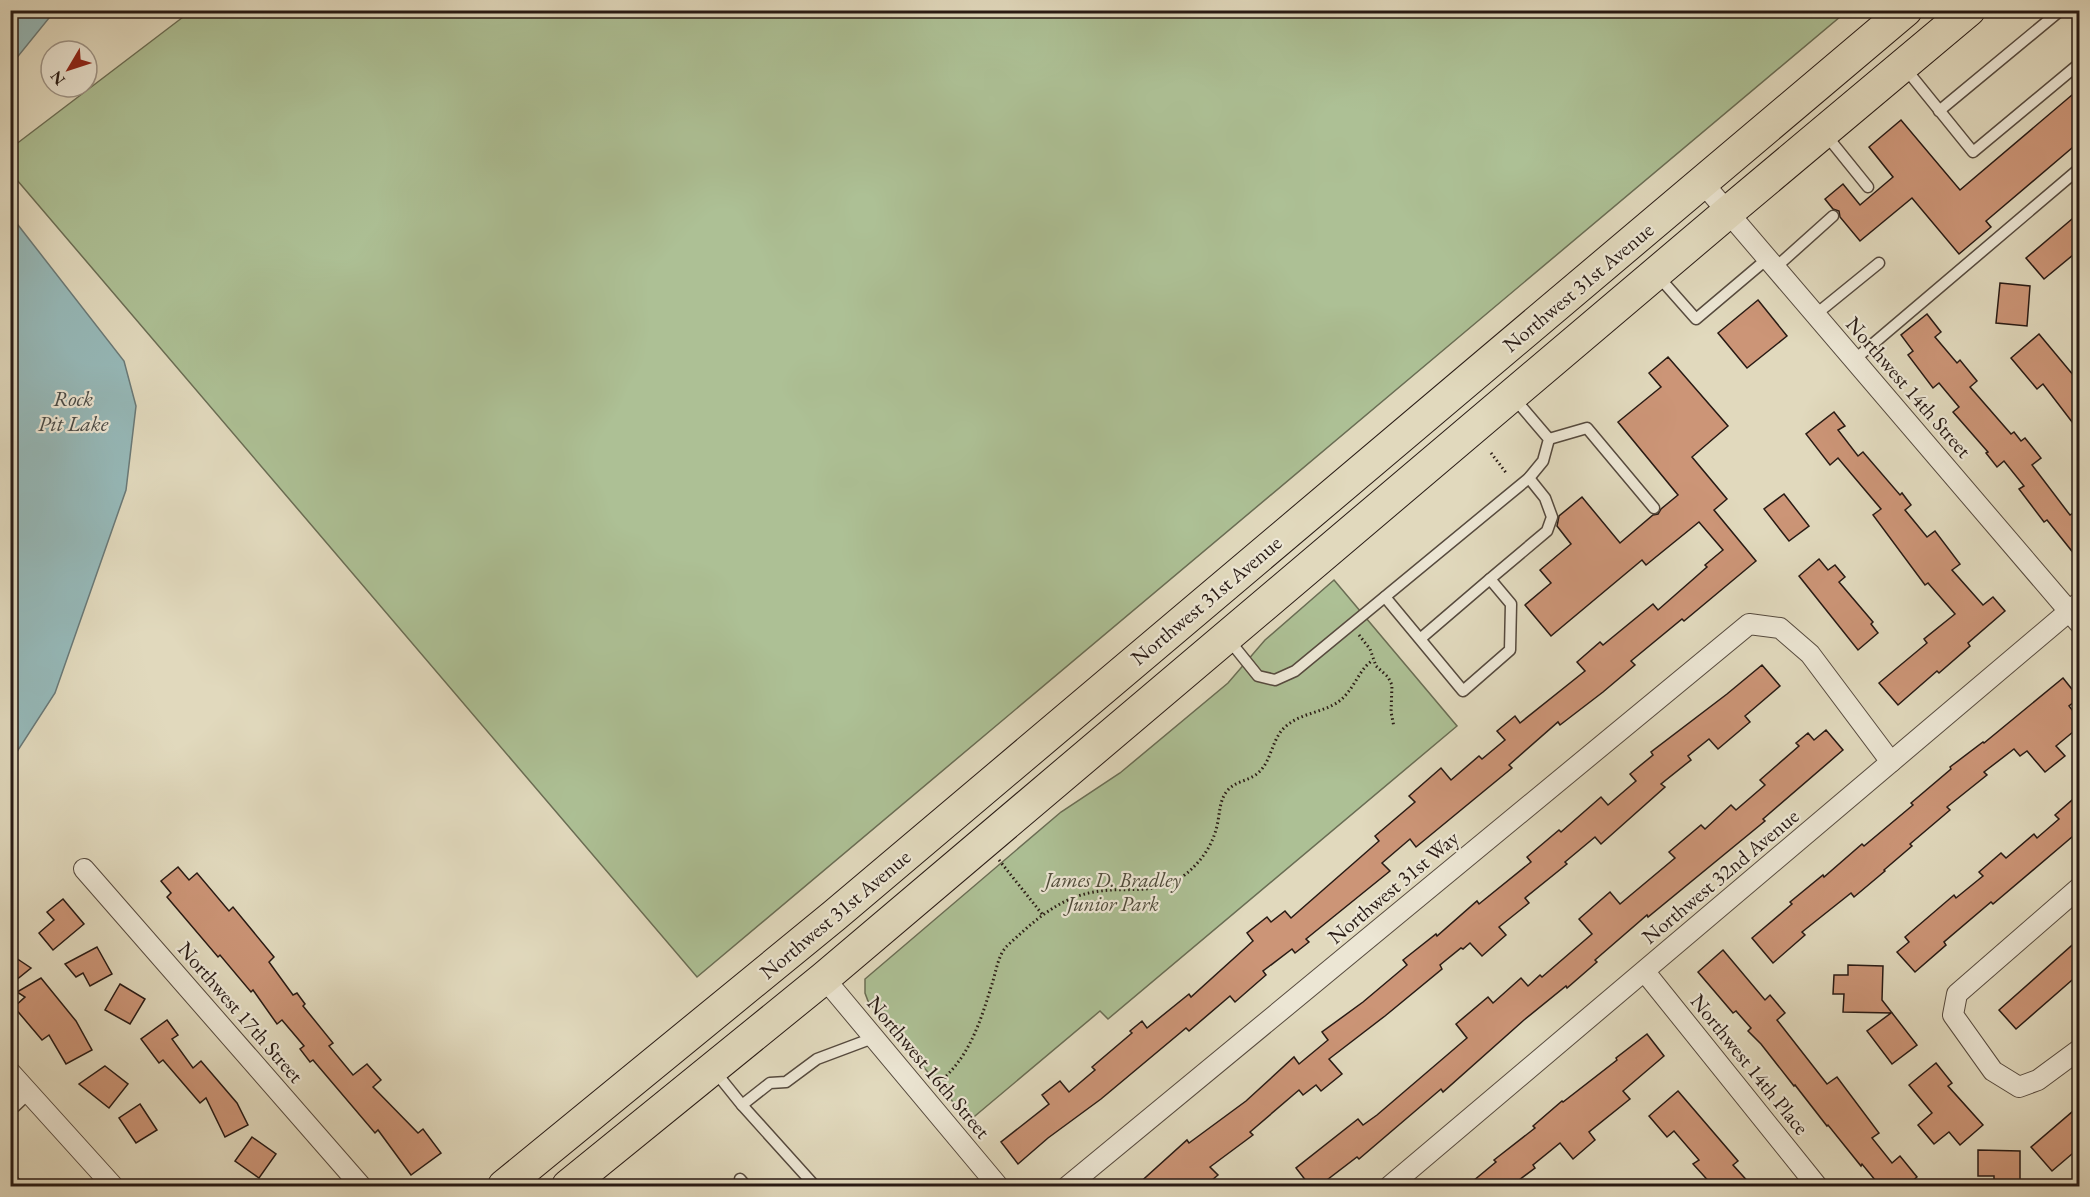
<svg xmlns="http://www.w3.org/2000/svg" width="2090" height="1197" viewBox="0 0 2090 1197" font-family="'EB Garamond',serif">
  <rect width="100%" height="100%" fill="#e1d9bd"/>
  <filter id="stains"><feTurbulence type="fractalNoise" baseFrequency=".00333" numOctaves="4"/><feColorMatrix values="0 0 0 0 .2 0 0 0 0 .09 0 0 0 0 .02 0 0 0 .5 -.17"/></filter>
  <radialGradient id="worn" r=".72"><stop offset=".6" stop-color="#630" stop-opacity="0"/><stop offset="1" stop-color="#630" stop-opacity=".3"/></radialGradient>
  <g fill="#adc095" stroke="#6a6d54" stroke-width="1.5">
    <polygon points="191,11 191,10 1847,11 697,977 11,173 11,148"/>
    <polygon points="1334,580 1457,726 1108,1019 1100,1011 969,1121 868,1001 865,993 865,979 1061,812 1120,773 1228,683 1265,640"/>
  </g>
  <g fill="#96b9b9" stroke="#6a7977" stroke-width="1.5">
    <polygon points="11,10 57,11 53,13 11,65"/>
    <polygon points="11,216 124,361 136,406 126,490 55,693 11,761"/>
  </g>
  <g fill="#cc9577" stroke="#281a14" stroke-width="1.5">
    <polygon points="2079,89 2079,142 1986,221 1991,227 1959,254 1912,198 1860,241 1840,217 1839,211 1833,209 1825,199 1843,184 1860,205 1893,177 1869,147 1901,120 1960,190"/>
    <polygon points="2079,213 2079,250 2044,279 2026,258"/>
    <polygon points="2000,283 2030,286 2027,326 1996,323"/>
    <polygon points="1758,300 1787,336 1747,368 1718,333"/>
    <polygon points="1927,314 1941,332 1935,337 1957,363 1960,360 1977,381 1970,387 2011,434 2014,432 2021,441 2025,438 2041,458 2032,465 2070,515 2073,513 2079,521 2079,560 2047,520 2044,522 2019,489 2024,486 2004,461 1997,467 1986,453 1988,452 1953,412 1959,407 1939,383 1933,388 1908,355 1913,351 1901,335"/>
    <polygon points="2039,334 2079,382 2079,431 2043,384 2037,389 2011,358"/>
    <polygon points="1668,357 1728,426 1692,457 1727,499 1714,510 1756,561 1684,621 1682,619 1631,661 1635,665 1603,692 1560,725 1558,722 1509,765 1512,768 1416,847 1410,839 1382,863 1390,871 1306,939 1309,942 1295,953 1292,949 1263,971 1266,975 1235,1002 1230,996 1189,1031 1186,1028 1101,1099 1048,1138 1018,1164 1001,1142 1049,1104 1042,1095 1060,1081 1069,1092 1095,1070 1092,1067 1132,1033 1130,1031 1142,1021 1147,1028 1189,994 1191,997 1253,941 1247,933 1267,917 1271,922 1285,911 1291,918 1379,841 1375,836 1415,802 1409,796 1441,768 1451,780 1479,756 1482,759 1505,740 1497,731 1515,716 1520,723 1585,671 1577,662 1600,642 1603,645 1653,604 1658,610 1707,567 1705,565 1723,550 1699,522 1646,565 1642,560 1551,636 1525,605 1551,583 1540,570 1571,544 1557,526 1559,516 1582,497 1620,543 1653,515 1658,514 1661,509 1678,495 1618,422 1661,387 1649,373"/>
    <polygon points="1834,412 1845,426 1838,430 1858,456 1863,452 1900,495 1902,493 1911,505 1905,510 1927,537 1935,531 1960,564 1952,570 1983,605 1993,597 2005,611 1968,643 1970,646 1939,673 1937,671 1898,705 1879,683 1927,643 1924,639 1955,614 1928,583 1925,585 1873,515 1881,509 1838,458 1830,465 1806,434"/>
    <polygon points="1784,494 1809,526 1789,541 1764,509"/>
    <polygon points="1819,559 1828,570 1835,565 1845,577 1839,582 1873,622 1871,624 1878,633 1858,650 1799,576"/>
    <polygon points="1762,665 1780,686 1745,716 1750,722 1718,749 1709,739 1688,756 1691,760 1661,784 1665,787 1601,844 1595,837 1565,862 1567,864 1525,898 1529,903 1499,927 1506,935 1482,956 1470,943 1463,949 1461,948 1440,965 1442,969 1385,1016 1329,1059 1342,1074 1321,1091 1316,1085 1303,1095 1299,1090 1250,1132 1253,1135 1210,1167 1218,1175 1205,1186 1136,1186 1187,1140 1189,1143 1246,1101 1294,1057 1299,1064 1328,1040 1322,1032 1363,1002 1407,965 1403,960 1436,934 1437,936 1477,901 1479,904 1531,862 1527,857 1559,830 1561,832 1601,797 1608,805 1636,781 1630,774 1653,755 1651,752 1727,694"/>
    <polygon points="2063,678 2079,698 2069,706 2079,719 2079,727 2056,746 2065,756 2045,772 2027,751 2020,756 2014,749 1984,772 1987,775 1947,807 1950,810 1910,844 1912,846 1884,870 1885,871 1854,897 1851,893 1802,932 1805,935 1773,963 1752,938 1792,904 1790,902 1823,875 1824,877 1862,844 1864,846 1913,805 1911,803 1951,769 1950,767 1983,742 1984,743"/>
    <polygon points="1826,730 1843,750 1763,819 1765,821 1648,917 1647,915 1595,960 1597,962 1567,988 1566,986 1524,1020 1443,1092 1441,1089 1359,1159 1357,1157 1319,1186 1310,1186 1296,1168 1358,1119 1363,1125 1377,1115 1467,1038 1456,1024 1488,997 1493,1003 1521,978 1528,986 1540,975 1542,977 1592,934 1579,919 1610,892 1620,904 1675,858 1669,852 1701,825 1705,829 1731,805 1736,810 1765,785 1760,780 1799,746 1796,743 1808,733 1814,740"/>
    <polygon points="2079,794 2079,831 1993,904 1991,902 1944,942 1946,945 1915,972 1897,952 1909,942 1905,937 1954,895 1956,898 1983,876 1979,872 2001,853 2006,858 2034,834 2037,838 2059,819 2055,815"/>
    <polygon points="178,867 189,880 197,873 229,911 233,907 274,957 269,962 293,995 297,993 305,1004 303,1006 333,1043 329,1046 353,1075 367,1064 381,1080 373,1087 418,1133 423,1129 441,1153 411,1175 378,1130 375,1133 313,1060 310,1062 300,1049 304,1046 282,1020 277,1024 253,990 251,992 220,955 218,957 167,897 171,893 161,881"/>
    <polygon points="63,899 84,924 53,950 39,933 54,920 47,912"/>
    <polygon points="2079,939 2079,974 2016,1029 1999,1010"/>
    <polygon points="97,947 112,974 90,986 83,973 76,977 65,964"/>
    <polygon points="1723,950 1765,1000 1770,995 1785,1013 1777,1020 1827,1084 1837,1077 1879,1133 1872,1138 1892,1163 1900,1156 1917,1177 1906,1186 1880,1186 1862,1164 1861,1166 1828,1125 1827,1126 1795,1085 1794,1086 1761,1044 1748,1031 1751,1028 1736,1011 1733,1013 1698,972"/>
    <polygon points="10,954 31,968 10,985"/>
    <polygon points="1848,965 1883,966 1882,1000 1917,1045 1892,1064 1867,1031 1891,1013 1843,1012 1844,994 1833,994 1834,975 1848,975"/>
    <polygon points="41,978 76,1021 92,1050 66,1064 49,1035 42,1040 14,1007 25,997 17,992"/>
    <polygon points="120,984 145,999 130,1024 105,1010"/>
    <polygon points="167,1020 178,1035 172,1039 193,1068 201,1061 237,1103 248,1125 225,1137 206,1098 200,1103 163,1060 159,1063 141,1039"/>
    <polygon points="1647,1034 1664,1056 1623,1091 1630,1099 1589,1132 1595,1140 1573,1159 1560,1143 1533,1165 1535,1168 1511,1186 1467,1186 1496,1162 1494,1160 1535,1128 1533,1126 1562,1101 1563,1102 1617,1060 1616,1058"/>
    <polygon points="1936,1063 1952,1083 1948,1086 1983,1125 1960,1145 1949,1132 1934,1144 1918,1125 1932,1113 1909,1085"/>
    <polygon points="105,1066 128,1084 109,1108 79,1084"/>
    <polygon points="1678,1091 1738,1161 1733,1165 1752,1186 1713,1186 1693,1164 1699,1160 1674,1131 1667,1137 1649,1116"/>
    <polygon points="140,1104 157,1130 136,1143 119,1118"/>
    <polygon points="2079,1106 2079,1148 2052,1171 2031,1147"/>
    <polygon points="252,1137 276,1154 259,1178 235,1161"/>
    <polygon points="1978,1150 2020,1151 2020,1181 1994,1181 1994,1176 1978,1176"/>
  </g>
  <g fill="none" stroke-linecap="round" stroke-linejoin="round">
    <defs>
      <g id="lane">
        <polyline points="1905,68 1973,152 2080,63"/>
        <polyline points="1939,111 2061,10"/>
        <polyline points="1826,135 1868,187"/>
        <polyline points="1775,268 1833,216"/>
        <polyline points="1658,276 1696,319 1767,259"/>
        <polyline points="1815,315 1879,263"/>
        <polyline points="1854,360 2080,168"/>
        <polyline points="1549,439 1587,428 1654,508"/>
        <polyline points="1490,579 1547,531 1552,517 1545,498 1529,478"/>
        <polyline points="1385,597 1463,691 1510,650 1511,604 1490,579 1420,639"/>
        <polyline points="1229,640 1258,676 1275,680 1295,671 1529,478 1543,461 1549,439 1514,398"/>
        <polyline points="713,1069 742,1105 770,1083 786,1082 817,1059 873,1038"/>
        <polyline points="742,1105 815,1186"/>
        <polyline points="10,1111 29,1093"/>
        <polyline points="10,1178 18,1186"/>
        <polyline points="740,1179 746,1186"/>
      </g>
      <g id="street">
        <polyline points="1702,182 2080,624"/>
        <polyline points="84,869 361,1186"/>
        <polyline points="2080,887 1957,994 1953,1015 1993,1071 2019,1087 2038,1080 2080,1049"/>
        <polyline points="1645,972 1817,1186"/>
        <polyline points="824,978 998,1186"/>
        <polyline points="10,1072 113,1186"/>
        <polyline points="1068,1186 1749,624 1780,628 1810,654 1891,762"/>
        <polyline points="1390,1186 2080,602"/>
      </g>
      <g id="primary">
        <polyline points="504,1186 835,915 1906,10"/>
        <polyline points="568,1186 824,978 1727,213 1969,10"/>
      </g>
    </defs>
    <use href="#lane" stroke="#564a3e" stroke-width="13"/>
    <use href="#street" stroke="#564a3e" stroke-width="22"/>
    <use href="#primary" stroke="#281a14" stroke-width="34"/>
    <g stroke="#281a14" stroke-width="3" stroke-dasharray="1.5 3" stroke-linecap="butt">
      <polyline points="1491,453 1507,474"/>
      <polyline points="1359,635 1370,649 1376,666 1388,677 1392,685 1391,712 1394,727"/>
      <polyline points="999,860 1042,914"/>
      <path d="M936,1085c33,-26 44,-62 56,-101 4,-12 6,-29 15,-38 26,-24 51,-48 87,-54 31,-6 61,4 88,-15 19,-14 32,-33 36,-56 2,-11 2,-21 9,-30 8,-10 22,-10 31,-18 14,-12 13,-33 27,-46 15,-14 37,-14 53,-25 16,-11 20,-32 35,-42"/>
    </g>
    <use href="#lane" stroke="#ece6d4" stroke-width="10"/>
    <use href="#street" stroke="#ece6d4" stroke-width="20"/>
    <use href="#primary" stroke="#e1d9bd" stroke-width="32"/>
  </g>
  <g text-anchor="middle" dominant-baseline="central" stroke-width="4.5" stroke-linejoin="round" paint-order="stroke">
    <g font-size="21" fill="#281a14" stroke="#ece6d4">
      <text transform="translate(1578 287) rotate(-40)">Northwest 31st Avenue</text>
      <text transform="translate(1909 387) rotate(49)">Northwest 14th Street</text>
      <text transform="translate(1206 600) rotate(-40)">Northwest 31st Avenue</text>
      <text transform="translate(1720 876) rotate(-40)">Northwest 32nd Avenue</text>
      <text transform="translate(1393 887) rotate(-40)">Northwest 31st Way</text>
      <text transform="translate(835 914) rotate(-40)">Northwest 31st Avenue</text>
      <text transform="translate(241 1012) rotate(49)">Northwest 17th Street</text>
      <text transform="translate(1750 1064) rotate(51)">Northwest 14th Place</text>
      <text transform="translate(929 1067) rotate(50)">Northwest 16th Street</text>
    </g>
    <g font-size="21" font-style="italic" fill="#504c3b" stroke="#ece6d4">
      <text x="1113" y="879">James D. Bradley<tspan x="1113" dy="24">Junior Park</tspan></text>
    </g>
    <g font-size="22" font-style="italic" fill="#494a46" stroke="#ece6d4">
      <text x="73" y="398">Rock<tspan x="73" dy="25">Pit Lake</tspan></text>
    </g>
  </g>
  <rect width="2090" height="1197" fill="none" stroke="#e1d9bd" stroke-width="36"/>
  <rect x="12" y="12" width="2066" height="1173" fill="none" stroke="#281a14" stroke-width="3"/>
  <rect x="18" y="18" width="2054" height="1161" fill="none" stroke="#281a14" stroke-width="1.5"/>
  <g transform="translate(69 69) rotate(231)"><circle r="28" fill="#ece6d4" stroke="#9e9487" stroke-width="1.5"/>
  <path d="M0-4.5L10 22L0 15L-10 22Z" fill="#8f2418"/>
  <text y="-9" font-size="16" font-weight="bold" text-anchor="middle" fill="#281a14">N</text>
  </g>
  <rect width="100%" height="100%" filter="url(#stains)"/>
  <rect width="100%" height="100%" fill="url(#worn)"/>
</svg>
